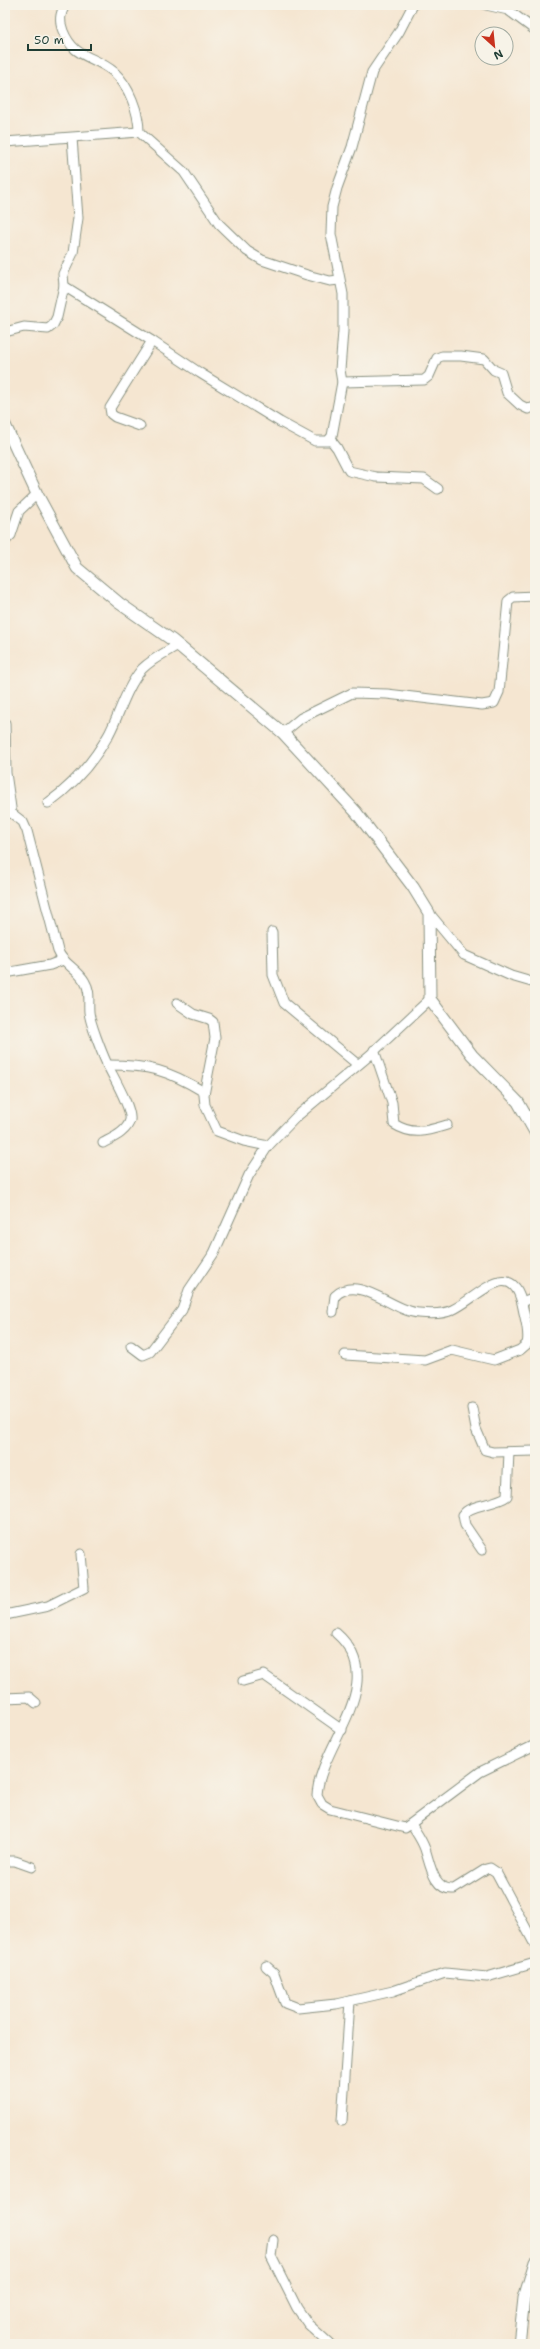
<svg xmlns="http://www.w3.org/2000/svg" width="540" height="2349" viewBox="0 0 540 2349" font-family="'Shantell Sans',sans-serif">
  <rect width="100%" height="100%" fill="#f7f3e8"/>
  <filter id="ink" filterUnits="userSpaceOnUse"><feTurbulence type="fractalNoise" baseFrequency=".025" numOctaves="2"/><feDisplacementMap in="SourceGraphic" scale="8" xChannelSelector="R" yChannelSelector="G"/><feConvolveMatrix kernelMatrix="1 2 1 2 8 2 1 2 1" color-interpolation-filters="sRGB"/></filter>
  <filter id="wash" filterUnits="userSpaceOnUse"><feTurbulence type="fractalNoise" baseFrequency=".012" numOctaves="4" result="noise"/><feDisplacementMap in="SourceGraphic" scale="16" xChannelSelector="R" yChannelSelector="G"/><feGaussianBlur stdDeviation="0.9" result="paint"/><feColorMatrix in="noise" values="0 0 0 0 0 0 0 0 0 0 0 0 0 0 0 0 0 1.4 0 .05"/><feComposite in="paint" operator="in"/></filter>
  <g filter="url(#wash)">
    <rect width="100%" height="100%" fill="#f5e6d1"/>
  </g>
  <g filter="url(#ink)">
    <g fill="none" stroke-linecap="round" stroke-linejoin="round">
      <defs>
        <g id="minor">
          <path d="M65,5c-5,9 -6,16 -2,26 11,28 31,24 51,41 15,14 25,40 25,60"/>
          <polyline points="486,5 508,10 535,30"/>
          <polyline points="5,142 139,132 184,172 219,224 247,251 262,260 307,275 330,281 339,280"/>
          <polyline points="64,286 152,341 200,373 280,422 315,441 328,441 332,436 342,382 340,370 343,331 343,294 331,234 332,207 337,188 352,147 372,72 399,32 413,5"/>
          <polyline points="5,332 24,327 48,329 53,325 57,317 64,286 63,274 73,253 78,218 72,138"/>
          <polyline points="342,382 424,380 429,376 437,358 442,356 461,356 484,359 494,370 501,373 507,393 520,405 528,409 535,407"/>
          <polyline points="140,426 115,417 111,414 110,408 152,341"/>
          <polyline points="330,439 337,448 349,471 376,477 424,479 438,489"/>
          <polyline points="5,541 11,535 19,511 37,494"/>
          <polyline points="5,723 6,773 11,808 10,812 5,815"/>
          <polyline points="283,733 301,718 352,693 387,694 482,705 494,703 499,692 508,601 513,597 535,596"/>
          <path d="M48,803c25,-18 46,-42 61,-69 11,-21 17,-46 33,-65 10,-10 24,-17 36,-24"/>
          <path d="M10,812l13,10 4,9 31,120c5,13 20,18 27,31 6,10 3,19 4,30 1,11 13,41 18,52 5,11 25,44 23,56 -3,12 -18,18 -27,23"/>
          <polyline points="429,913 464,955 511,976 535,983"/>
          <polyline points="272,932 273,975 284,1003 357,1064"/>
          <polyline points="5,973 50,965 63,960"/>
          <polyline points="177,1003 193,1014 209,1019 213,1022 215,1038 204,1095 205,1105 217,1131 244,1141 268,1146"/>
          <path d="M374,1050l18,53 2,21c19,12 33,7 53,1"/>
          <path d="M107,1065c42,0 61,5 97,27"/>
          <polyline points="522,1302 535,1297"/>
          <path d="M333,1312l2,-16c24,-23 58,16 84,17 10,1 25,1 33,-3 25,-11 61,-57 71,-2 2,11 7,25 4,36l-7,6 -26,10 -42,-10 -27,10 -80,-5"/>
          <polyline points="131,1346 143,1355 150,1352 182,1310 189,1290 214,1253 249,1175 268,1146 296,1117 370,1055 430,999"/>
          <polyline points="472,1408 476,1429 485,1450 493,1452 535,1451"/>
          <path d="M482,1550l-17,-25 -2,-10c6,-11 33,-10 44,-19l2,-44"/>
          <polyline points="5,1615 48,1606 84,1588 81,1554"/>
          <path d="M336,1633c56,49 -16,110 -19,162l5,9 8,5 75,19 75,-56 55,-27"/>
          <polyline points="243,1681 264,1675 342,1730"/>
          <polyline points="5,1698 29,1697 36,1703"/>
          <path d="M411,1824c5,8 11,16 14,25 5,14 8,42 29,40l32,-20 4,-1 6,4 39,73"/>
          <polyline points="5,1861 15,1861 32,1867"/>
          <polyline points="266,1966 274,1973 285,2003 298,2008 336,2004 393,1991 445,1973 487,1977 535,1963"/>
          <polyline points="342,2121 350,2001"/>
          <polyline points="273,2240 271,2256 297,2308 308,2324 330,2344"/>
        </g>
        <g id="tertiary">
          <polyline points="5,425 37,494 77,568 119,603 172,640 283,733 356,812 413,887 429,913 430,999 472,1055 518,1102 535,1132"/>
          <polyline points="519,2344 524,2298 535,2262"/>
        </g>
      </defs>
      <use href="#minor" stroke="#8a9282" stroke-width="11"/>
      <use href="#tertiary" stroke="#8a9282" stroke-width="13"/>
      <use href="#minor" stroke="#fff" stroke-width="9"/>
      <use href="#tertiary" stroke="#fff" stroke-width="11"/>
    </g>
  </g>
  <rect width="540" height="2349" fill="none" stroke="#f7f3e8" stroke-width="20"/>
  <g transform="translate(494 46) rotate(153)"><circle r="19" fill="#f7f3e8" stroke="#a1aaa0"/>
  <path d="M0-3L7 15L0 10L-7 15Z" fill="#c8321e"/>
  <text y="-6" font-size="11" font-weight="bold" text-anchor="middle" fill="#1f3d34">N</text>
  </g>
  <path d="M28 44v6h63v-6" fill="none" stroke="#1f3d34" stroke-width="2"/>
  <text x="34" y="44" font-size="12" fill="#1f3d34" stroke="#f7f3e8" stroke-width="3" paint-order="stroke">50 m</text>
</svg>
